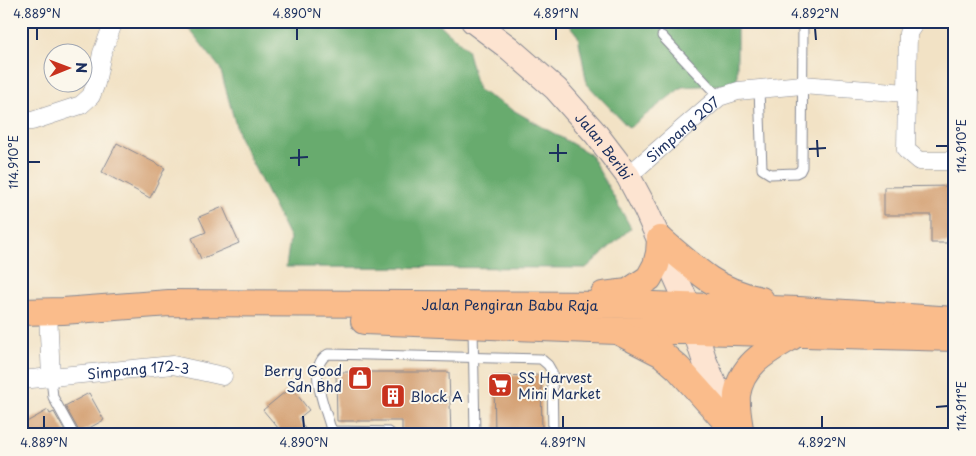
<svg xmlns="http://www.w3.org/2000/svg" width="976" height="456" viewBox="0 0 976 456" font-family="'Playpen Sans',sans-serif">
  <rect width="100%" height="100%" fill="#fbf7ec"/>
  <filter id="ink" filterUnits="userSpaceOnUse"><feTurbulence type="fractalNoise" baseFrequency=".02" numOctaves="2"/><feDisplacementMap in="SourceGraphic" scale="10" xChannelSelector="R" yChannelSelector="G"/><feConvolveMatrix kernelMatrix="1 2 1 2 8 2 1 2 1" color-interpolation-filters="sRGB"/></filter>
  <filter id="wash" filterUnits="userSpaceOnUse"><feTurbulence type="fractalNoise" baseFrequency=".0096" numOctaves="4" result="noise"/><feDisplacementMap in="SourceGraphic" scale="20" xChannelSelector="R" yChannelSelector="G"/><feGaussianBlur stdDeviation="1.12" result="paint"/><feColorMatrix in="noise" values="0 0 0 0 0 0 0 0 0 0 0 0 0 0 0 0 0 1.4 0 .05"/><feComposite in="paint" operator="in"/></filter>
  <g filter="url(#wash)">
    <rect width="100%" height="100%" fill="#f2e2c5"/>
    <g fill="#68ab6e" stroke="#426d66">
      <polygon points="183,21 436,21 467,49 478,90 590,154 631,228 586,268 286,267 290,238 239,137 220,68"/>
      <polygon points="566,21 737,21 737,84 682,87 629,128 587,84 578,36"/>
    </g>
    <g id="blocks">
      <g fill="#d39e6f">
        <polygon points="117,143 165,168 150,198 102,172"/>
        <polygon points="953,186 953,243 931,243 931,215 884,215 884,187"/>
        <polygon points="223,207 239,243 201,259 192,238 206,232 199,217"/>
        <polygon points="336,372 449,372 451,435 402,435 402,421 337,421"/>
        <polygon points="541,375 542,435 495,435 494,376"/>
        <polygon points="291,387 309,410 299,418 308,435 284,435 263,410"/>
        <polygon points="89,393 104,420 80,433 65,406"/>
        <polygon points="48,410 50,414 54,412 67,435 28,435 23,424"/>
      </g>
    </g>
  </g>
  <g filter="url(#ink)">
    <use href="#blocks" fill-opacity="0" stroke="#868892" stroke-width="1"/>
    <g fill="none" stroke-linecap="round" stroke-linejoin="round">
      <defs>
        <g id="service">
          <polyline points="662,36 719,97"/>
          <polyline points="759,89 762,169 770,174 796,173 800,171 802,167 803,23"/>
          <polyline points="473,328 475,435"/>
          <polyline points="51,377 53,397 74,435"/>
          <path d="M392,435l-3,-3 -56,-1 -3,-5c-5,-19 -24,-60 -2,-72l213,5 7,6 4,7 1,63"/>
        </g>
        <g id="minor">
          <polyline points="916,21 908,33 906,150 919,161 955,161"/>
          <polyline points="21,121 32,121 81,105 91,96 96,83 102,53 114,21"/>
          <path id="s1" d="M628,176l91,-79 19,-6 64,-6 105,8"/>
          <polyline points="48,312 51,377"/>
          <path id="s2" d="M21,380l152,-15 50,11"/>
        </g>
        <g id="secondary">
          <path id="s3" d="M473,21l36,27 47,41 40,45 32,42 18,34 43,97 6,24 10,31 13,30 15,30"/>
        </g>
        <g id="primary">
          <path d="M660,239c16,14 32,28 49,40 16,11 34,17 52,21"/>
          <polyline points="603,295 628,292 649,278 656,265 659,253 660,239"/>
          <path id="s4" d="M21,312l42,-1 106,-8 484,2 146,5 156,10"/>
          <polyline points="364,321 617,331 695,331 955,338"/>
          <polyline points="621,333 662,354 678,368 738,435"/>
          <path d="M741,435c-2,-13 -5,-26 -4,-40 5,-34 35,-46 61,-62"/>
        </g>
      </defs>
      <use href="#service" stroke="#868892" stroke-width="11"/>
      <use href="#minor" stroke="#868892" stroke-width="19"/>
      <use href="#secondary" stroke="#868892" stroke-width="26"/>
      <use href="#primary" stroke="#868892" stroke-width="28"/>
      <use href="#service" stroke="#fff" stroke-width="9"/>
      <use href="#minor" stroke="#fff" stroke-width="18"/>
      <use href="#secondary" stroke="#fde4d1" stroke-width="24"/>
      <use href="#primary" stroke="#fabc8b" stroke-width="26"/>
    </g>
  </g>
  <path fill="none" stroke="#1b2f5e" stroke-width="2" d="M37,28v12M297,28v12M556,28v12M815,28l1,12M817,140l1,17M558,144v18M936,146h12M299,149v17M809,149l17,-1M549,153h18M290,158l18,-1M28,162h12M936,407l12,-1M44,416v12M303,416l1,12M563,416v12M822,416v12"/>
  <defs>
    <symbol id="shop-square" viewBox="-11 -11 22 22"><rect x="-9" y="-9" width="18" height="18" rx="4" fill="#c8321e" stroke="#fbf7ec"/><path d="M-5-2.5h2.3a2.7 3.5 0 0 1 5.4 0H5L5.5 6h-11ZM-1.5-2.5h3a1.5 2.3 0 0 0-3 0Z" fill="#fff"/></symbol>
    <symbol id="supermarket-square" viewBox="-11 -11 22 22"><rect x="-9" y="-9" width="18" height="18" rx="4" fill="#c8321e" stroke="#fbf7ec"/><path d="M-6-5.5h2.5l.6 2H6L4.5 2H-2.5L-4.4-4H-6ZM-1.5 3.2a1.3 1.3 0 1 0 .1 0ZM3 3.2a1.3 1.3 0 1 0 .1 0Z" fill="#fff"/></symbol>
    <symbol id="building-square" viewBox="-11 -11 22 22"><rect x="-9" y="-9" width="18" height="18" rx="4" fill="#c8321e" stroke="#fbf7ec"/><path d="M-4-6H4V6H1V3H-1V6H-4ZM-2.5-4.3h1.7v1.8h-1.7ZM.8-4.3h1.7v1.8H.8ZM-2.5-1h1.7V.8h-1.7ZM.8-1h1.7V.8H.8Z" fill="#fff"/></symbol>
  </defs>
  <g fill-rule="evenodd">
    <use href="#shop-square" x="346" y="364" width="28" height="28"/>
    <use href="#supermarket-square" x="486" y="371" width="28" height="28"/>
    <use href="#building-square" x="379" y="382" width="28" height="28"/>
  </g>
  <g text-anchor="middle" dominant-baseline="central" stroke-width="4" stroke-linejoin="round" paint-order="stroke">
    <g font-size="14" fill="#1b2f5e" stroke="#fbf7ec">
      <text stroke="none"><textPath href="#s1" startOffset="72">Simpang 207</textPath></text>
      <text stroke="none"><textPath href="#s3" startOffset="182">Jalan Beribi</textPath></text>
      <text stroke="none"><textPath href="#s4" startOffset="489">Jalan Pengiran Babu Raja</textPath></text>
      <text stroke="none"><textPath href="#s2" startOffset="118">Simpang 172-3</textPath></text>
    </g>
    <g font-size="14" fill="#1b2f5e" stroke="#fbf7ec" text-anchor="start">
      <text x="342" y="370" text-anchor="end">Berry Good<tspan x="342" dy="16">Sdn Bhd</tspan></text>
      <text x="518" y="377">SS Harvest<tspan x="518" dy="16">Mini Market</tspan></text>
      <text x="410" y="396">Block A</text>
    </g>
  </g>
  <rect width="976" height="456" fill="none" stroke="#fbf7ec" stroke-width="55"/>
  <g transform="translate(68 68) rotate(89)"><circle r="24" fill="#fbf7ec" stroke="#a1a7b3"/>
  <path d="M0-4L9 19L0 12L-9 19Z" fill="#c8321e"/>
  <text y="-8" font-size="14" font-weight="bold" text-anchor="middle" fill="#1b2f5e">N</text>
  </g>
  <rect x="28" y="28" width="920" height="400" fill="none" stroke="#1b2f5e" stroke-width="2"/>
  <g font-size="12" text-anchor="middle" fill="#1b2f5e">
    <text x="37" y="18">4.889°N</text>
    <text x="297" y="18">4.890°N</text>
    <text x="556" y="18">4.891°N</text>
    <text x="815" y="18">4.892°N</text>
    <text transform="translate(962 146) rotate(-90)" y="4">114.910°E</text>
    <text transform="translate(14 162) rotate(-90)" y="4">114.910°E</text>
    <text transform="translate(962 406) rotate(-90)" y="4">114.911°E</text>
    <text x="44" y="447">4.889°N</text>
    <text x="304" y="447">4.890°N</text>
    <text x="563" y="447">4.891°N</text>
    <text x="822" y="447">4.892°N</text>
  </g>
</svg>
